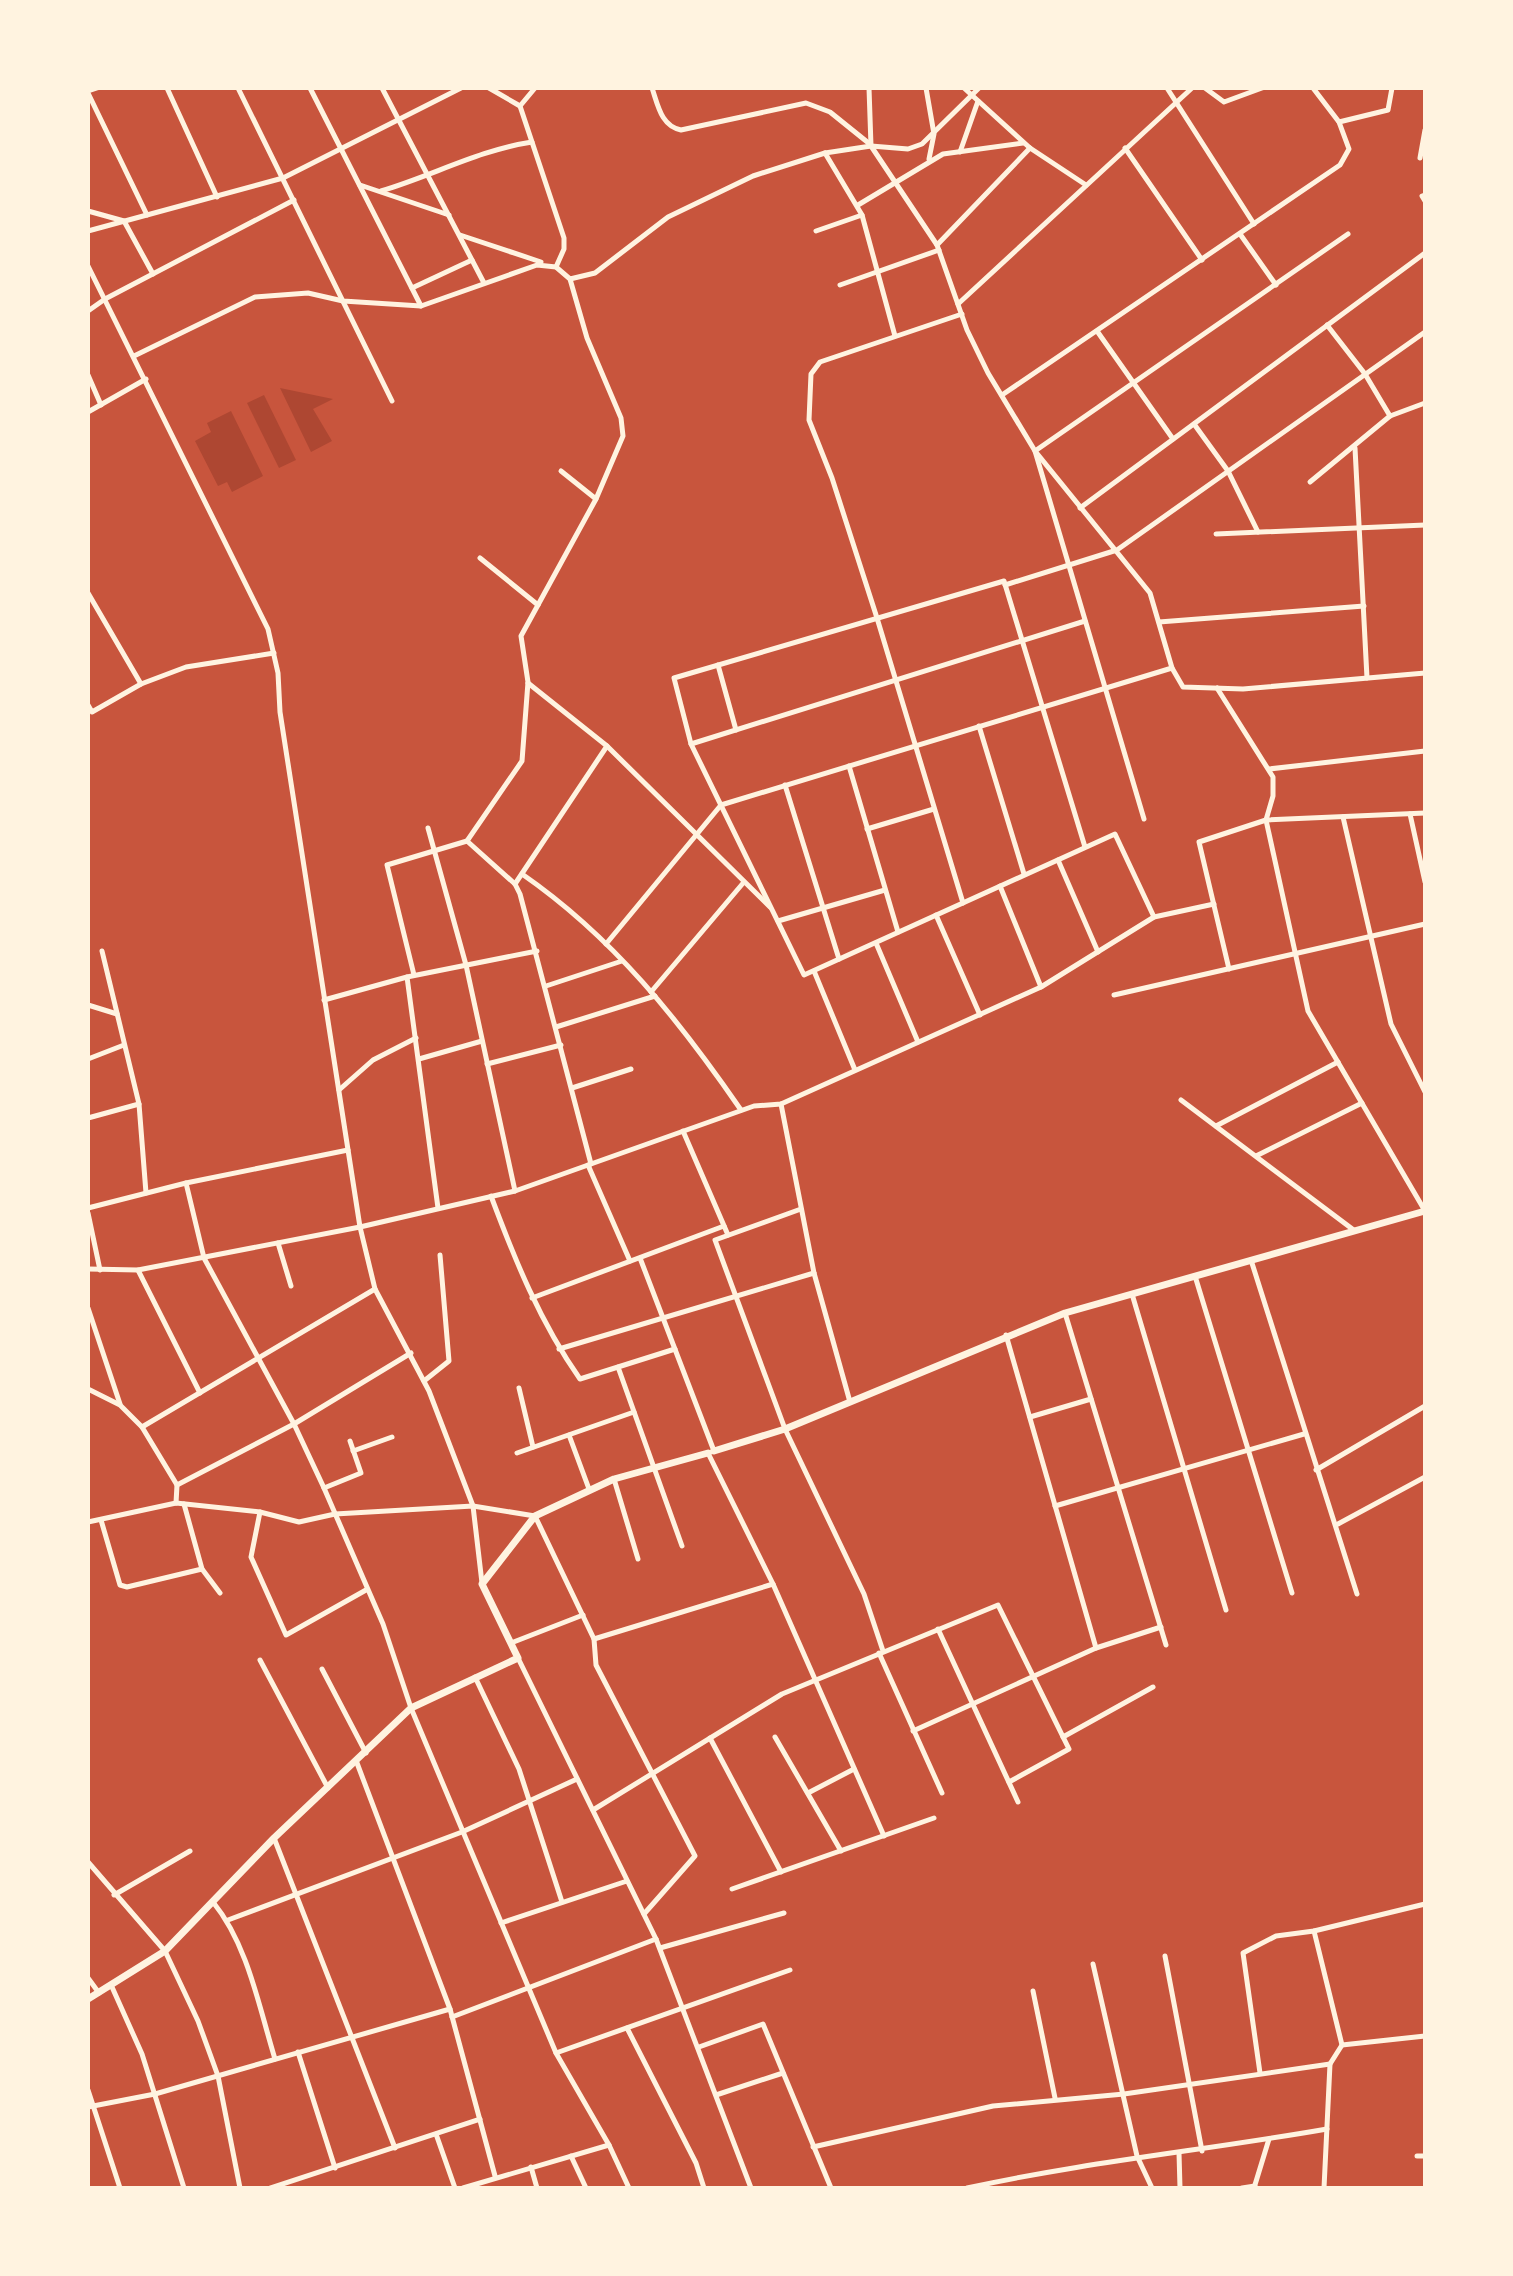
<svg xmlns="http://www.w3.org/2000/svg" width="1513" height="2276" viewBox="0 0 1513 2276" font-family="'Nunito Sans',sans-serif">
  <rect width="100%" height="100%" fill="#c8553d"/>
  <g fill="#ae4732">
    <polygon points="280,388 333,399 313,409 332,441 311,452"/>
    <polygon points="264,395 296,460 279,468 247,403"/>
    <polygon points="231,411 263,476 232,492 227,482 218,486 195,441 211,432 207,423"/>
  </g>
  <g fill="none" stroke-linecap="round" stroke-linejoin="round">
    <g stroke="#fff3e0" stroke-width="5">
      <polyline points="167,88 217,197"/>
      <polyline points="238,88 392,401"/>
      <polyline points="310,88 421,306"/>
      <polyline points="382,88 484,283"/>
      <polyline points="489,88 520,106"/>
      <polyline points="535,88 520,106 564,238 564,249 556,267"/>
      <path d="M652,88c6,17 9,38 29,42l125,-27 24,9 41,33"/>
      <polyline points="869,88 871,146 937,245 967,330 988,373 1035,451 1150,593 1172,668 1183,687 1243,689 1425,673"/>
      <polyline points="926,88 934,134 929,159"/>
      <polyline points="964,88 1030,148 1086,185"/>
      <polyline points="1167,88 1254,224"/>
      <polyline points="1205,88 1224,102 1262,88"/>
      <polyline points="88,91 97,88"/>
      <polyline points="88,93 147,215"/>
      <polyline points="1339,122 1388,110 1392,88"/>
      <polyline points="1125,148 1202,260"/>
      <polyline points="960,152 978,101"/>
      <polyline points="825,153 862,215 895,336"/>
      <polyline points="1420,158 1425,130"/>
      <polyline points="360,185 449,215"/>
      <path d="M381,191c51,-15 98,-41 151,-49"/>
      <polyline points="1425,195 1422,196 1425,201"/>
      <polyline points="858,205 943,154 1023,143"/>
      <polyline points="88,211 124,221 153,274"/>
      <polyline points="88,231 283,178 461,88"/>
      <polyline points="816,231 862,215"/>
      <polyline points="1240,234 1276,285"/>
      <polyline points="460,235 541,262"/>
      <polyline points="937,245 1030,148"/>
      <polyline points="88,266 268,629 278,673 280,712 360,1227 375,1289 429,1391 473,1506 482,1583"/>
      <polyline points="570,279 595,273 668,217 753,176 825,153 871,146 908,149 922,144 979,88"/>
      <polyline points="840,285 939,250"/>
      <polyline points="412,288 472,260"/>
      <polyline points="958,304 1192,88"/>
      <polyline points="88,311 105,299 294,200"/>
      <polyline points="962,314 820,362 811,374 809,420 832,478 877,618 963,903"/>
      <polyline points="1327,325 1365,374 1390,416"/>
      <polyline points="1097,331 1173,439"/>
      <polyline points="134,356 255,297 308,293 343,301 421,306 537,265 556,267 570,279 587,338 621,418 623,436 596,499 521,636 528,682 522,761 467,841 387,865 414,975"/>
      <polyline points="88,375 101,405"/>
      <polyline points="1002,395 1340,165 1349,149 1339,122 1313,88"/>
      <polyline points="88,412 146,379"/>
      <polyline points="1194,424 1228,471 1258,532"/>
      <polyline points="1355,448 1367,678"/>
      <polyline points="561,471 596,499"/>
      <polyline points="1310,482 1390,416 1425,403"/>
      <polyline points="1080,508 1425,253"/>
      <polyline points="1216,534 1425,525"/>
      <polyline points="480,558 538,605"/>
      <polyline points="1005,585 1117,550 1425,332"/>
      <polyline points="88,593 141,684"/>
      <polyline points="1159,622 1364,606"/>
      <polyline points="718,665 736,730"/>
      <polyline points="528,683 607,746 770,907"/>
      <polyline points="1217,688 1273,777 1273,796 1266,820 1308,1011 1425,1211"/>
      <polyline points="88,705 92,712 141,684 186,667 274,653"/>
      <polyline points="979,726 1024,874"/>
      <polyline points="691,744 1085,621"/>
      <polyline points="849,766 898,932"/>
      <polyline points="1269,769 1425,751"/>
      <polyline points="785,785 839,959"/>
      <polyline points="1410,814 1425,882"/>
      <polyline points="1343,817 1391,1024 1425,1092"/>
      <polyline points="1144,819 1035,451 1348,234"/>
      <polyline points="428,828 466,965 515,1191"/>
      <polyline points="867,829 934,809"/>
      <polyline points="467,841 515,884 520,894 591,1164"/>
      <polyline points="1085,847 1004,581 674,678 691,744 804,975 1115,834 1154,917"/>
      <polyline points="1058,860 1098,952"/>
      <path d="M522,874c91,63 157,146 219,236"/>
      <polyline points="515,884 607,746"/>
      <polyline points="1000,886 1041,987"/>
      <polyline points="936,915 980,1015"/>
      <polyline points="778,921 885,890"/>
      <polyline points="876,943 918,1042"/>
      <polyline points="606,944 721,805 1172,668"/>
      <polyline points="102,951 139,1104 146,1193"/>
      <polyline points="1229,969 1199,842 1266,820 1425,813"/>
      <polyline points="814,971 855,1070"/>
      <polyline points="407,977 438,1208"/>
      <polyline points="546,986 622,961"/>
      <polyline points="651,992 744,882"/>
      <polyline points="1114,995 1425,924"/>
      <polyline points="324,1000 407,977 537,951"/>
      <polyline points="88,1005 117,1014"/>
      <polyline points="556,1027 655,996"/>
      <polyline points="88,1059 124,1045"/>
      <polyline points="419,1059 482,1041"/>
      <polyline points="487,1064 561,1045"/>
      <polyline points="572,1088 631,1069"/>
      <polyline points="339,1090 373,1060 416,1038"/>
      <polyline points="1181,1100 1355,1231"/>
      <polyline points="781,1104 814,1273 850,1402"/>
      <polyline points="88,1118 139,1104"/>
      <polyline points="1216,1126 1338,1062"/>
      <polyline points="683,1131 728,1235"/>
      <polyline points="1256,1156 1362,1103"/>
      <polyline points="588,1165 630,1261"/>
      <polyline points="186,1183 204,1258 294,1424 324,1488 383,1624 411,1708 556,2053 609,2145 629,2188"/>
      <path d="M491,1196c24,64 49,126 89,183l95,-30"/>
      <polyline points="88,1208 186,1183 348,1150"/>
      <polyline points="801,1209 715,1240 785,1429 864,1594 883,1651"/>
      <polyline points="88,1213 100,1270"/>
      <polyline points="278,1243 291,1286"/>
      <polyline points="640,1258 714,1451 708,1453 773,1584 884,1836"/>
      <polyline points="1251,1260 1357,1594"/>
      <polyline points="88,1269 138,1270 360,1227 515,1191 754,1106 781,1104 1041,987 1154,917 1214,904"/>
      <polyline points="138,1270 200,1393"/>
      <polyline points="1195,1276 1292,1593"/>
      <polyline points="1132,1294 1226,1610"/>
      <polyline points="532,1298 724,1226"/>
      <polyline points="88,1308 120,1404"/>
      <polyline points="1065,1313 1166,1645"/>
      <polyline points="1006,1335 1096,1648"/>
      <polyline points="559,1349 814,1273"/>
      <polyline points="618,1367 682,1546"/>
      <polyline points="424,1381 449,1361 440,1255"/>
      <polyline points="519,1388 533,1447"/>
      <polyline points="88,1389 120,1405 142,1427 177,1485 176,1503"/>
      <polyline points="1030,1417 1091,1399"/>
      <polyline points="142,1427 375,1289"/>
      <polyline points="569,1435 589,1489"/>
      <polyline points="353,1451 392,1437"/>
      <polyline points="517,1453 634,1412"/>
      <polyline points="1316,1470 1425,1406"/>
      <polyline points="614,1479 638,1559"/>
      <polyline points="177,1485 294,1424 411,1353"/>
      <polyline points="324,1488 361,1473 350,1441"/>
      <polyline points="184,1504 202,1569 220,1593"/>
      <polyline points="1055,1506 1304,1434"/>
      <polyline points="260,1512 251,1557 286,1635 366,1590"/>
      <polyline points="101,1520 120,1585 127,1587 202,1569"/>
      <polyline points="88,1522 176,1503 260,1512 299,1522 335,1514 473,1506 535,1516 594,1639 596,1665 695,1856 644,1914"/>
      <polyline points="1338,1524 1425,1477"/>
      <polyline points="938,1629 1018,1802"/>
      <polyline points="594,1639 773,1584"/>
      <polyline points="511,1643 583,1615"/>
      <polyline points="879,1653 942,1793"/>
      <polyline points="518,1658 656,1939 751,2188"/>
      <polyline points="260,1660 328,1788"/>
      <polyline points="322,1669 366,1753"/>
      <polyline points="475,1677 519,1769 562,1902"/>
      <polyline points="913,1731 1096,1648 1161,1627"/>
      <polyline points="775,1737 841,1851"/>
      <polyline points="1063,1737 1153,1687"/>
      <polyline points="710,1738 781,1872"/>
      <polyline points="357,1763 450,2009 495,2176"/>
      <polyline points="808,1793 854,1769"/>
      <polyline points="593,1810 782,1694 998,1605 1069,1749 1009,1782"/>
      <polyline points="274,1838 395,2148"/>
      <polyline points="88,1862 165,1951 198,2021 218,2076 240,2188"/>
      <polyline points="732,1889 934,1818"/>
      <polyline points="114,1895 190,1851"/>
      <path d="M213,1902c35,43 46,105 62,157"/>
      <polyline points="228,1920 462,1832 577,1779"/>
      <polyline points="501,1923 627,1881"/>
      <polyline points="1314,1931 1342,2045 1330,2064 1324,2188"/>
      <polyline points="660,1948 784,1913"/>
      <polyline points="1165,1956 1202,2151"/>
      <polyline points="1093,1964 1137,2156 1152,2188"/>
      <polyline points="88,1978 99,1993"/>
      <polyline points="112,1987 142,2054 184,2188"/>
      <polyline points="1033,1991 1055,2098"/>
      <polyline points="452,2017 656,1939"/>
      <polyline points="627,2028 696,2163 704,2188"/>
      <polyline points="1342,2045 1425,2036"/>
      <polyline points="699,2047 763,2024 831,2188"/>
      <polyline points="298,2052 335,2168"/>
      <polyline points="556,2053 790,1970"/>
      <polyline points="1260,2073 1243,1953 1276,1936 1314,1931 1425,1904"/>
      <polyline points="88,2090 120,2188"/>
      <polyline points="716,2095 783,2073"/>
      <polyline points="88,2107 155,2094 450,2009"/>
      <polyline points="436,2134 455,2188"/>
      <polyline points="813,2147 993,2106 1124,2094 1330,2064"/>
      <polyline points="1179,2153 1180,2188"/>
      <polyline points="571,2156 586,2188"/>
      <polyline points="1417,2156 1425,2156"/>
      <polyline points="531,2167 537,2188"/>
      <polyline points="270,2188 480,2119"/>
      <polyline points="463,2188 609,2145"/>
      <path d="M967,2188c119,-26 240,-38 360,-59"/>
      <polyline points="1242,2188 1255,2186"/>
      <polyline points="1254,2188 1269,2139"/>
    </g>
    <g stroke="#fff3e0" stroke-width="7">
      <polyline points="714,1451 785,1429 1065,1313 1425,1211"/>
      <polyline points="88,1999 165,1951 274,1838 411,1708 518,1658 482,1584 535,1516 614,1479 708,1453"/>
    </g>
  </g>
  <rect width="1513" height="2276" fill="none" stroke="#fff3e0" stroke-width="180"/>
</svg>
